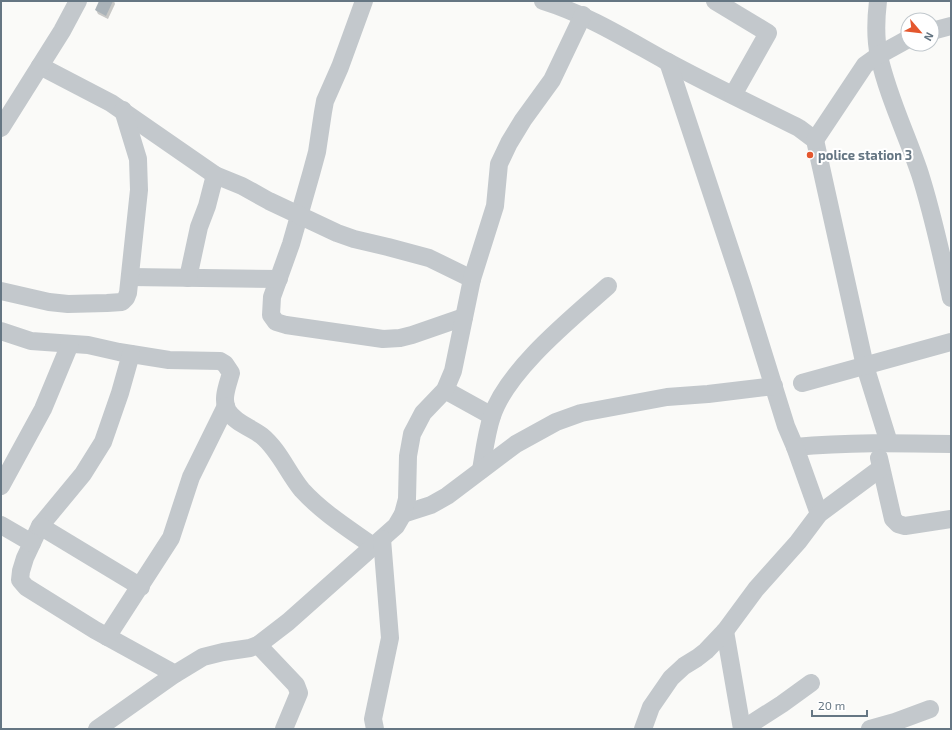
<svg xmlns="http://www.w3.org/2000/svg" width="952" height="730" viewBox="0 0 952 730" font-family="'Exo 2',sans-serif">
  <rect width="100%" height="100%" fill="#fafaf8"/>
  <polygon fill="#0003" points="100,1 114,1 115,4 108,19 98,14 96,10"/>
  <polygon fill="#aab3b9" points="99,1 113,1 106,16 95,10"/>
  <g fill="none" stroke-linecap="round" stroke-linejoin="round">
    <g stroke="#c3c8cc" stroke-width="18">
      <polyline points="364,1 340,67 325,101 323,112 317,152 311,174 291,244 272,297 271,315 276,322 286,325 383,339 400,338 412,335 464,317"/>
      <path d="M543,1c45,14 83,38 123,60 44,24 89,45 133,67l16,12 50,226 24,77"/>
      <polyline points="715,1 768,33 733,95"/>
      <path d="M878,1c-2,17 -3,37 1,55 9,41 28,79 41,118 13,41 22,83 31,124"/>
      <polyline points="932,31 951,26"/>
      <path d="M668,62l75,226 43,138 9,21c52,-5 104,-4 156,-3"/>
      <polyline points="40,66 111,103 215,175 242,186 269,201 337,233 354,239 388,247 429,258 472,279"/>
      <polyline points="1,128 62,31 78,1"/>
      <polyline points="815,140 865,65 879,55 908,39"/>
      <polyline points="130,277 279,279"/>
      <polyline points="188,278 199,227 207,206 215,175"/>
      <polyline points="1,291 49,302 68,304 107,303 122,302 126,298 128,293 139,190 138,159 123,110"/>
      <path d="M1,331l30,10 57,4 31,7 50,8 51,1 5,3 6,9c-3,11 -10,27 -3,38 7,12 24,17 34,25 17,14 26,37 40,54 20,22 47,39 71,56"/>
      <polyline points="131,354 120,393 103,442 83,474 40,526 25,558 21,571 20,580 26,587 95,630 175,674"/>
      <polyline points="802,383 951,342"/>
      <polyline points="445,390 492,416"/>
      <polyline points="795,447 819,514"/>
      <polyline points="879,458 893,519 898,524 905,526 951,519"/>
      <path d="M481,470c3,-17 5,-36 11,-54 15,-46 80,-98 116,-130"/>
      <polyline points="1,486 43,409 70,344"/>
      <polyline points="403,514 431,505 447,496 516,444 556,422 581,413 667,397 708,394 774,386"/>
      <polyline points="1,525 32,543"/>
      <polyline points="40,526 141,587"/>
      <polyline points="725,631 742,729"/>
      <polyline points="107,637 171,538 191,477 226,406"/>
      <polyline points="258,645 296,685 299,693 284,729"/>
      <polyline points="97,729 175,674 203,657 223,652 250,648 258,645 288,622 396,526 403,514 407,499 408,456 412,434 423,413 445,390 453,371 472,279 495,206 499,164 509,143 523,120 552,80 583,15"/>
      <polyline points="375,729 373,719 390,638 382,539"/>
      <polyline points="643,729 651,707 671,678 684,666 697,658 706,651 725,631 756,589 798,542 819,514 881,468"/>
      <polyline points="743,729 782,704 811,683"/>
      <polyline points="870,729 895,722 930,709"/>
    </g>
  </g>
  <circle fill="#e4572e" stroke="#fff" stroke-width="1.5" cx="810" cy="155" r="4"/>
  <g text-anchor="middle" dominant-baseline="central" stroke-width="4" stroke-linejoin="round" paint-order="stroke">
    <g font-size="13" font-weight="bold" fill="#657683" stroke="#fff" text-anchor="start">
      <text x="818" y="155">police station 3</text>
    </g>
  </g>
  <rect width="952" height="730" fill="none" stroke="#657683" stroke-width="4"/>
  <g transform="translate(920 32) rotate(118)"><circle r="19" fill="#ffffff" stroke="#c1c8cd"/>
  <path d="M0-3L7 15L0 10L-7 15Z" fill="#e4572e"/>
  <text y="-6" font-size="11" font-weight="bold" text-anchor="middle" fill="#657683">N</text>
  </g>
  <path d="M812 710v6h55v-6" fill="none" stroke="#657683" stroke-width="2"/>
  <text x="818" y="710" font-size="12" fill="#657683" stroke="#ffffff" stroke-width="3" paint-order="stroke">20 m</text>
</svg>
